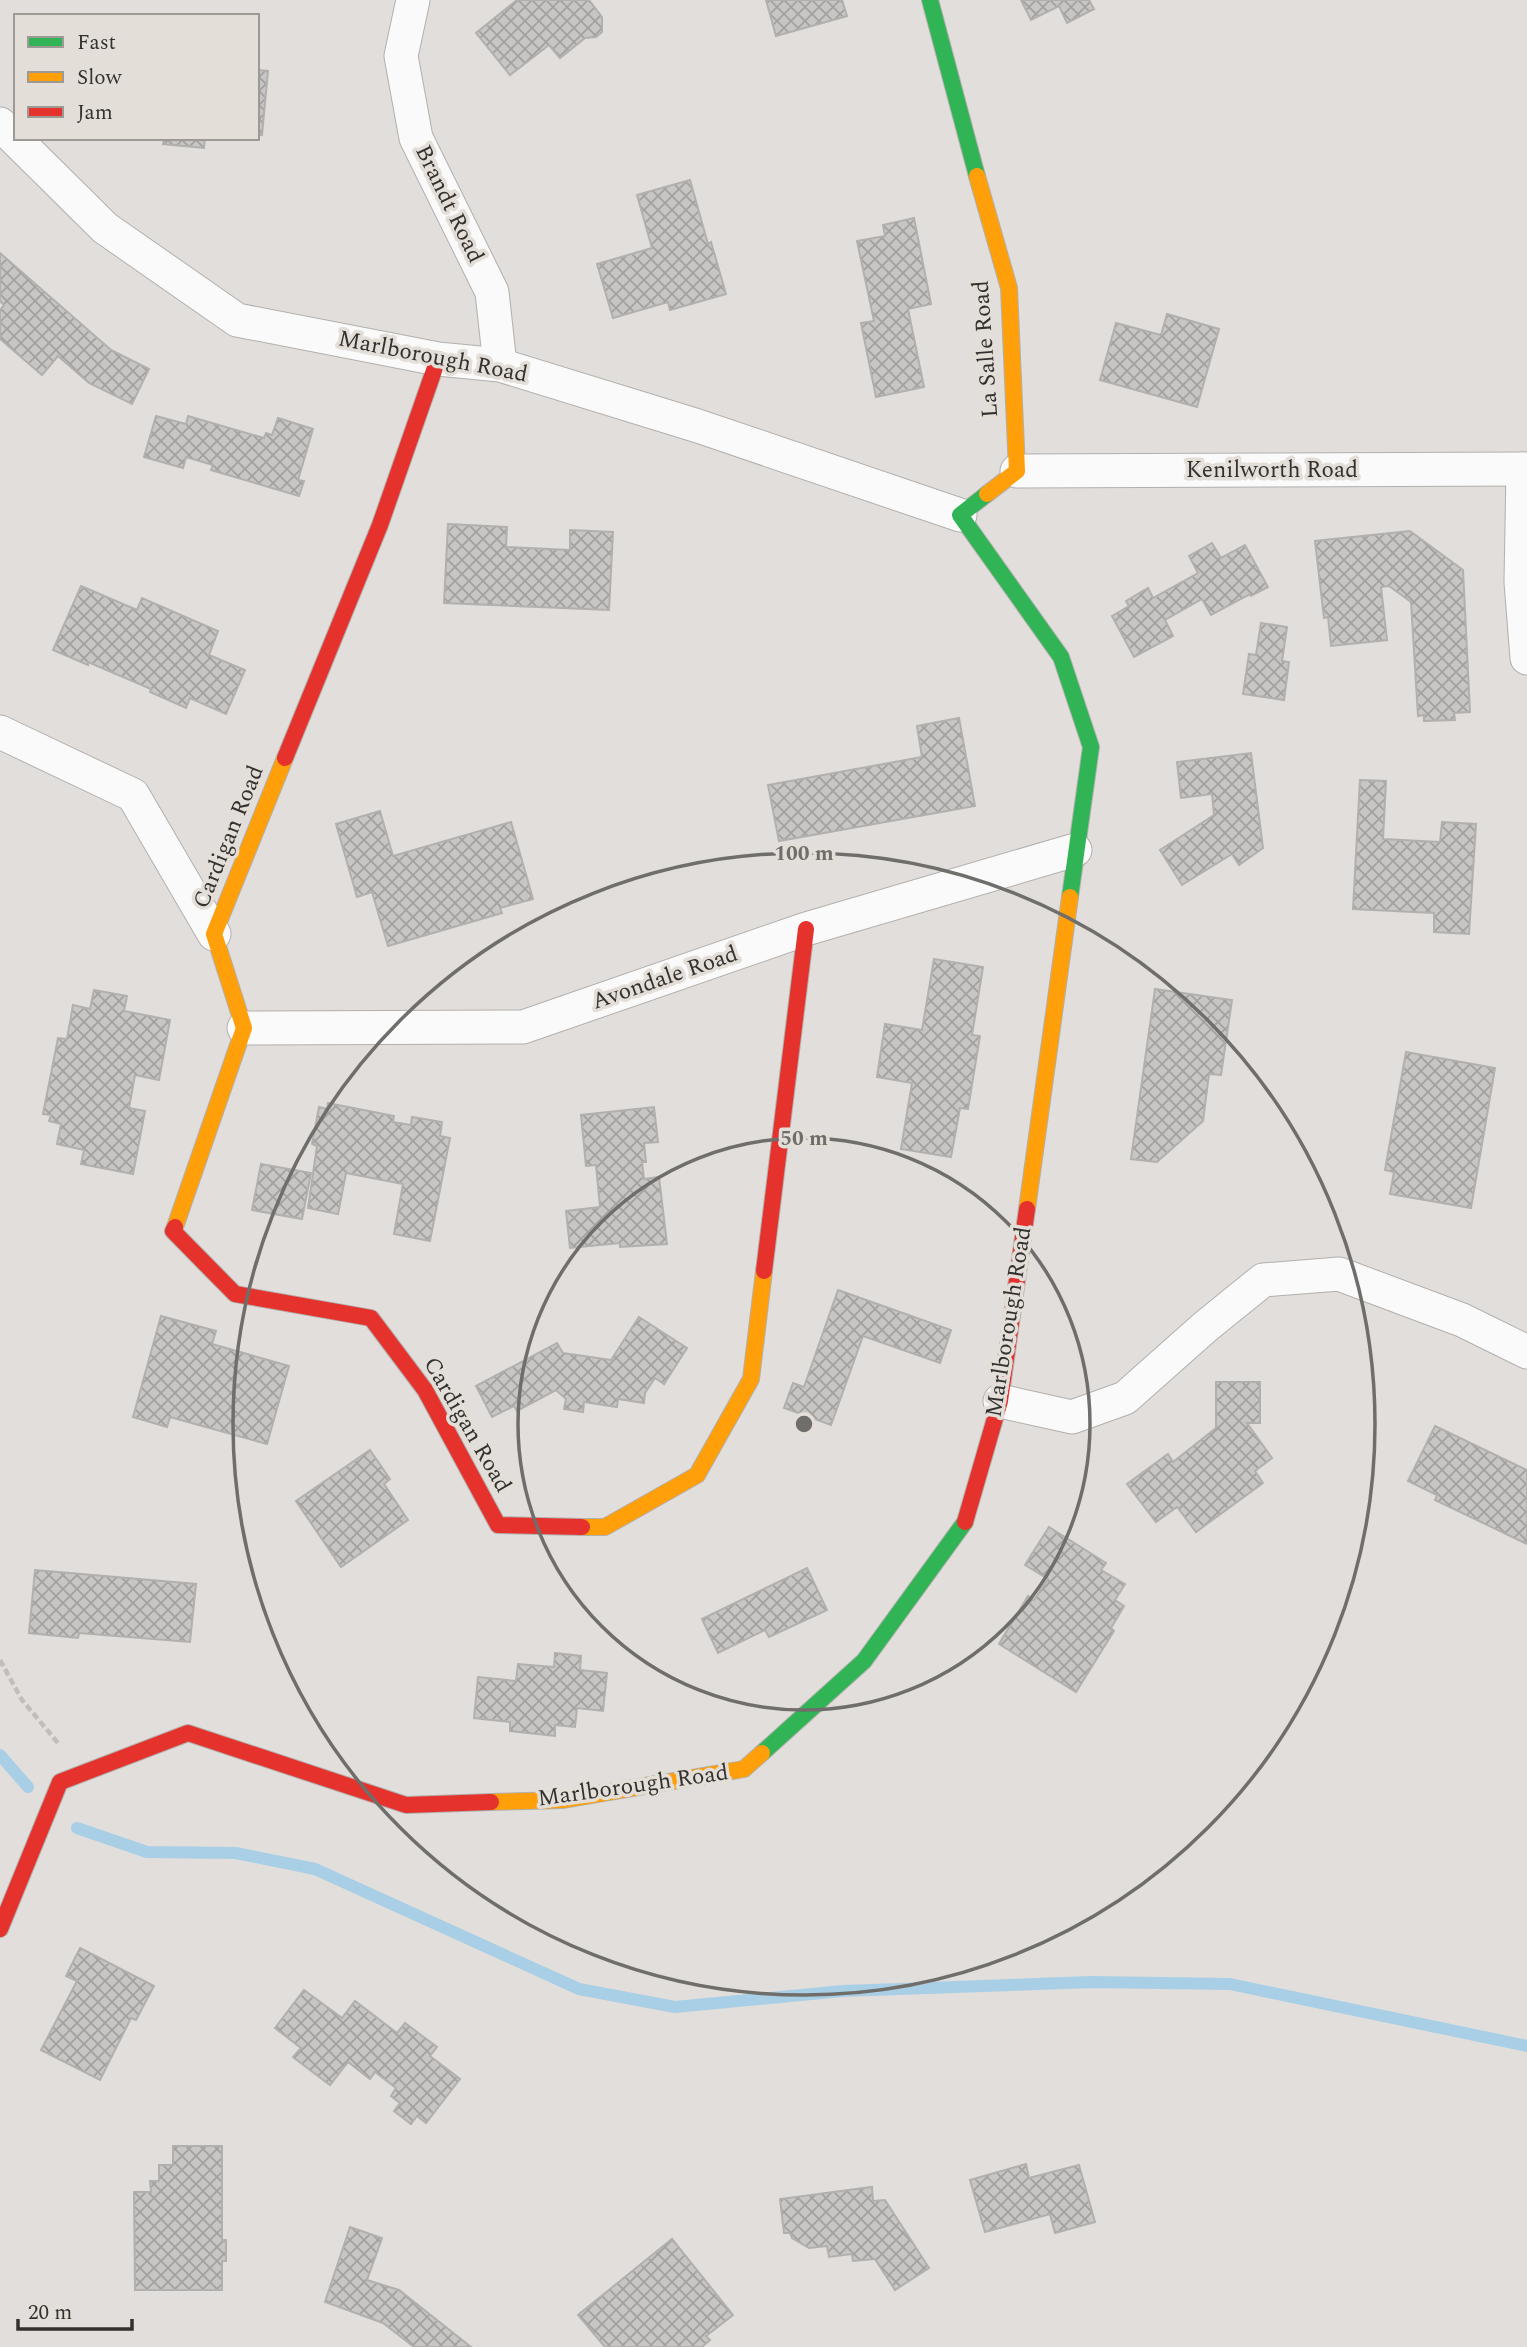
<svg xmlns="http://www.w3.org/2000/svg" width="1527" height="2347" viewBox="0 0 1527 2347" font-family="Spectral,serif">
  <defs>
    <pattern id="building-cross-hatch" width="8" height="8" patternUnits="userSpaceOnUse" patternTransform="scale(1.75)"><rect width="8" height="8" fill="#c8c6c4"/><path d="M0 0l8 8M0 8l8-8" fill="none" stroke="#a3a1a0"/></pattern>
  </defs>
  <rect width="100%" height="100%" fill="#e1dedb"/>
  <g fill="none" stroke-linecap="round" stroke-linejoin="round">
    <g stroke="#a8cfe6" stroke-width="12">
      <polyline points="0,1755 28,1787"/>
      <polyline points="77,1828 147,1852 236,1853 315,1869 579,1989 675,2007 843,1991 1091,1982 1230,1984 1527,2046"/>
    </g>
  </g>
  <g fill="url(#building-cross-hatch)" stroke="#b2b0ae" stroke-width="2">
    <polygon points="517,0 589,0 602,17 602,32 596,37 585,38 560,58 549,45 510,75 476,33"/>
    <polygon points="766,0 842,0 847,16 776,36"/>
    <polygon points="1021,0 1089,0 1094,9 1067,23 1059,6 1031,20"/>
    <polygon points="257,70 268,71 262,135 257,134"/>
    <polygon points="164,138 205,138 204,148 163,144"/>
    <polygon points="690,180 708,244 711,242 726,294 670,310 668,302 613,318 597,264 652,248 637,195"/>
    <polygon points="914,218 931,304 908,309 924,387 876,397 861,323 874,321 857,241 885,236 883,225"/>
    <polygon points="0,253 111,350 149,369 132,404 89,383 58,356 42,375 0,339 0,310 4,305 0,301"/>
    <polygon points="1167,314 1219,329 1197,407 1100,380 1116,323 1161,335"/>
    <polygon points="156,416 186,424 188,416 264,438 266,433 272,435 278,418 313,429 298,480 304,481 299,496 211,470 213,465 186,457 183,468 144,457"/>
    <polygon points="448,524 507,527 506,547 570,550 570,530 613,532 609,610 444,603"/>
    <polygon points="1410,531 1463,570 1470,712 1454,713 1455,720 1424,721 1424,715 1418,716 1411,602 1389,586 1381,587 1387,640 1331,646 1328,617 1324,618 1315,541"/>
    <polygon points="1212,543 1221,558 1245,545 1268,587 1251,596 1250,594 1211,615 1202,599 1165,620 1173,636 1134,657 1112,616 1129,606 1126,601 1148,588 1153,598 1198,573 1189,556"/>
    <polygon points="81,586 137,610 142,598 218,631 209,655 245,670 226,714 190,698 186,708 150,692 151,689 88,662 88,665 53,650"/>
    <polygon points="1261,623 1287,627 1282,661 1289,662 1284,700 1243,694 1249,654 1256,655"/>
    <polygon points="959,718 975,806 779,841 768,785 922,757 917,726"/>
    <polygon points="1251,753 1263,848 1239,865 1232,854 1182,885 1160,850 1214,815 1212,794 1181,798 1177,762"/>
    <polygon points="1360,780 1386,781 1383,839 1440,842 1442,822 1476,824 1469,934 1434,932 1434,913 1353,909"/>
    <polygon points="380,811 393,856 511,822 533,899 500,908 502,913 388,946 372,892 357,897 336,824"/>
    <polygon points="934,959 983,967 972,1035 980,1036 968,1109 960,1108 951,1157 901,1149 912,1083 877,1077 885,1024 922,1030"/>
    <polygon points="1155,989 1232,1000 1221,1075 1209,1074 1203,1121 1157,1162 1131,1159"/>
    <polygon points="94,990 127,996 124,1011 170,1020 159,1080 135,1075 129,1108 145,1111 133,1174 81,1164 84,1150 57,1144 61,1124 49,1121 51,1115 43,1114 58,1038 67,1039 73,1005 90,1009"/>
    <polygon points="1406,1052 1495,1068 1471,1208 1390,1194 1394,1172 1385,1170"/>
    <polygon points="328,1103 394,1116 393,1122 411,1125 412,1117 442,1122 440,1136 450,1138 430,1241 394,1234 403,1184 346,1173 338,1214 308,1208 317,1146 312,1144 319,1107 327,1109"/>
    <polygon points="654,1107 658,1142 644,1143 646,1162 642,1162 644,1179 659,1177 667,1244 620,1247 620,1243 570,1248 566,1211 600,1207 596,1165 586,1166 581,1115"/>
    <polygon points="261,1164 311,1173 302,1219 252,1210"/>
    <polygon points="838,1290 951,1330 940,1363 863,1336 831,1425 784,1408 793,1383 804,1387"/>
    <polygon points="161,1316 216,1331 212,1344 289,1366 267,1444 170,1417 167,1427 133,1417"/>
    <polygon points="639,1317 687,1348 664,1384 655,1378 645,1393 644,1403 618,1399 617,1407 584,1402 583,1412 564,1409 566,1399 556,1390 517,1411 514,1406 492,1417 476,1386 557,1343 563,1353 611,1360"/>
    <polygon points="1216,1382 1260,1382 1260,1423 1247,1423 1272,1458 1255,1471 1263,1483 1196,1532 1177,1507 1156,1522 1127,1484 1168,1454 1173,1462 1216,1428"/>
    <polygon points="1435,1426 1527,1470 1527,1544 1435,1500 1437,1495 1408,1481"/>
    <polygon points="370,1450 390,1479 384,1484 408,1520 341,1567 296,1501"/>
    <polygon points="1049,1527 1106,1563 1101,1570 1125,1584 1115,1600 1124,1606 1111,1628 1114,1631 1076,1692 999,1644 1028,1596 1034,1600 1048,1579 1025,1565"/>
    <polygon points="807,1568 827,1610 769,1637 765,1630 718,1653 702,1619"/>
    <polygon points="35,1570 196,1584 190,1642 79,1633 78,1638 29,1633"/>
    <polygon points="555,1653 581,1656 580,1670 607,1673 603,1711 577,1708 575,1727 555,1725 555,1736 510,1731 510,1722 474,1718 478,1677 516,1681 518,1664 554,1667"/>
    <polygon points="80,1948 154,1986 136,2020 131,2018 100,2080 41,2050 77,1981 66,1976"/>
    <polygon points="304,1990 342,2018 355,2001 397,2033 405,2023 437,2047 430,2056 460,2079 426,2123 417,2116 411,2124 394,2111 400,2103 391,2096 396,2088 375,2072 370,2079 348,2062 330,2085 293,2057 301,2048 275,2028"/>
    <polygon points="173,2146 222,2146 222,2240 226,2240 226,2261 222,2261 222,2290 135,2290 134,2192 151,2192 150,2181 159,2181 159,2165 173,2165"/>
    <polygon points="1026,2164 1029,2178 1079,2165 1095,2222 1055,2233 1050,2214 985,2232 970,2180"/>
    <polygon points="872,2187 873,2201 885,2200 929,2268 895,2290 875,2259 853,2261 852,2254 829,2257 827,2246 809,2248 792,2238 790,2233 784,2233 780,2199"/>
    <polygon points="350,2227 382,2238 367,2280 399,2290 471,2347 414,2347 383,2323 325,2302"/>
    <polygon points="672,2239 733,2315 706,2336 710,2340 702,2347 605,2347 578,2315"/>
  </g>
  <g fill="none" stroke-linecap="round" stroke-linejoin="round">
    <defs>
      <g id="street">
        <polyline points="413,0 401,56 416,138 492,292 500,365"/>
        <polyline points="0,124 105,228 237,320 438,359 500,365 698,426 960,515"/>
        <polyline points="1523,469 1521,582 1527,658"/>
        <polyline points="1017,471 1527,469"/>
        <polyline points="0,732 133,795 214,934"/>
        <polyline points="244,1028 523,1027 806,929 1075,850"/>
        <polyline points="1000,1401 1072,1417 1125,1398 1205,1327 1263,1280 1339,1274 1462,1320 1527,1352"/>
      </g>
      <g id="fast">
        <polyline points="930,0 977,176"/>
        <polyline points="987,494 960,515 1061,657 1091,747 1070,897"/>
        <polyline points="762,1753 864,1661 965,1522"/>
      </g>
      <g id="slow">
        <polyline points="977,176 1009,288 1017,471 987,494"/>
        <polyline points="1027,1209 1070,897"/>
        <polyline points="175,1227 244,1028 214,934 285,758"/>
        <polyline points="582,1527 605,1527 697,1475 751,1379 764,1271"/>
        <polyline points="491,1802 563,1800 744,1769 762,1753"/>
      </g>
      <g id="jam">
        <polyline points="285,758 380,525 438,359"/>
        <polyline points="175,1227 173,1231 235,1294 371,1318 425,1390 498,1525 582,1527"/>
        <polyline points="764,1271 806,929"/>
        <polyline points="965,1522 1000,1401 1027,1209"/>
        <polyline points="0,1929 60,1782 188,1733 406,1805 491,1802"/>
      </g>
    </defs>
    <use href="#street" stroke="#b2b0ae" stroke-width="35"/>
    <use href="#fast" stroke="#b2b0ae" stroke-width="18"/>
    <use href="#slow" stroke="#b2b0ae" stroke-width="18"/>
    <use href="#jam" stroke="#b2b0ae" stroke-width="18"/>
    <polyline stroke="#c0bebd" stroke-width="4.5" stroke-dasharray="7 3.5" stroke-linecap="butt" points="0,1660 22,1700 58,1743"/>
    <use href="#street" stroke="#fafafa" stroke-width="33"/>
    <use href="#fast" stroke="#30b455" stroke-width="16"/>
    <use href="#slow" stroke="#ff9f0a" stroke-width="16"/>
    <use href="#jam" stroke="#e5322d" stroke-width="16"/>
  </g>
  <g fill="none" stroke="#706e6b" stroke-width="3.5">
    <circle cx="804" cy="1424" r="286"/>
    <circle cx="804" cy="1424" r="571"/>
  </g>
  <g text-anchor="middle" dominant-baseline="central" stroke-width="7" stroke-linejoin="round" paint-order="stroke">
    <g font-size="23" fill="#33312f" stroke="#e4ded8">
      <text transform="translate(449 204) rotate(64)">Brandt Road</text>
      <text transform="translate(986 349) rotate(-94)">La Salle Road</text>
      <text transform="translate(433 357) rotate(11)">Marlborough Road</text>
      <text x="1272" y="470">Kenilworth Road</text>
      <text transform="translate(229 837) rotate(-68)">Cardigan Road</text>
      <text transform="translate(665 978) rotate(-19)">Avondale Road</text>
      <text transform="translate(1009 1322) rotate(-81)">Marlborough Road</text>
      <text transform="translate(467 1425) rotate(60)">Cardigan Road</text>
      <text transform="translate(633 1786) rotate(-8)">Marlborough Road</text>
    </g>
  </g>
  <circle cx="804" cy="1424" r="10" fill="#706e6b" stroke="#e4ded8" stroke-width="3.5"/>
  <g font-size="21" text-anchor="middle" font-weight="bold" fill="#706e6b" stroke="#e4ded8" stroke-width="7" stroke-linejoin="round" paint-order="stroke">
    <text x="804" y="860">100 m</text>
    <text x="804" y="1145">50 m</text>
  </g>
  <rect x="14" y="14" width="245" height="126" fill="#e4ded8" stroke="#9d9994" stroke-width="2"/>
  <rect x="28" y="37" width="35" height="10" fill="#30b455" stroke="#9d9994" stroke-width="2"/>
  <text x="77" y="49" font-size="21" fill="#33312f">Fast</text>
  <rect x="28" y="72" width="35" height="10" fill="#ff9f0a" stroke="#9d9994" stroke-width="2"/>
  <text x="77" y="84" font-size="21" fill="#33312f">Slow</text>
  <rect x="28" y="107" width="35" height="10" fill="#e5322d" stroke="#9d9994" stroke-width="2"/>
  <text x="77" y="119" font-size="21" fill="#33312f">Jam</text>
  <path d="M18 2319v10h114v-10" fill="none" stroke="#33312f" stroke-width="3.5"/>
  <text x="28" y="2319" font-size="21" fill="#33312f" stroke="#e4ded8" stroke-width="5" paint-order="stroke">20 m</text>
</svg>
